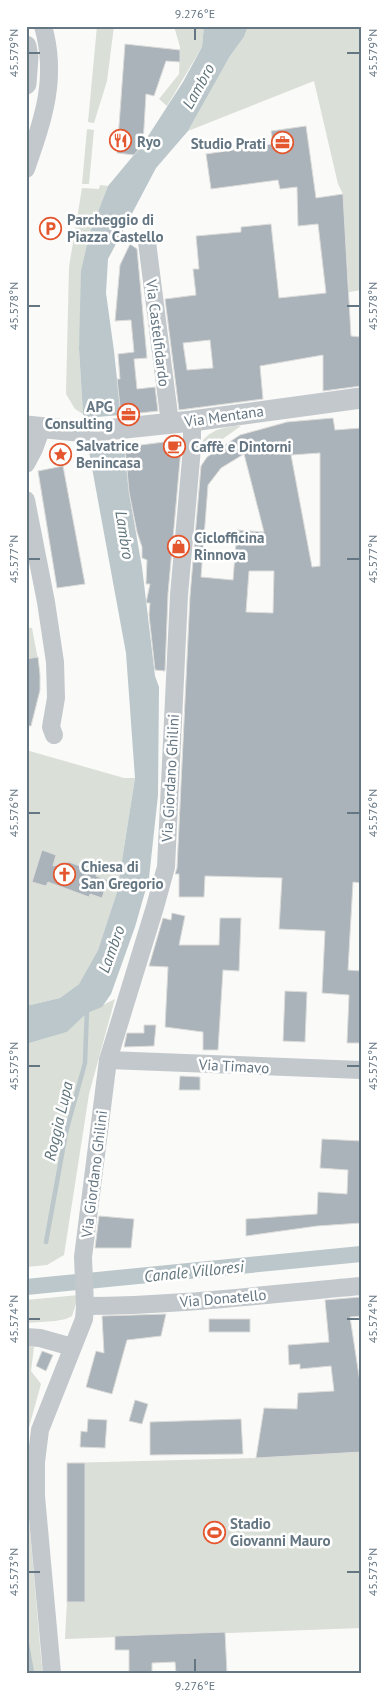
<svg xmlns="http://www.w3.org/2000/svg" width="387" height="1699" viewBox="0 0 387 1699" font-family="'PT Sans',sans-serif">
  <rect width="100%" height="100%" fill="#fafaf8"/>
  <g fill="#dadfd7">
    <polygon points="97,26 114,26 107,81 94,123 88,122"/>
    <polygon points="174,26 204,26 202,47 167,106 159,99 179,74 180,47"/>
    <polygon points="248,26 361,26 361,290 349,292 343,194 338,184 314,81 188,131 230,56 244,37"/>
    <polygon points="87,129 94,130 89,184 82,184"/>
    <polygon points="100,185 108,186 90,232 79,349 83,414 75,409 66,394 69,267 82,188 99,189"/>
    <path d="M235,426h6l-40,28 -3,-4c6,-17 20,-22 37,-24z"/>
    <polygon points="26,627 32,628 39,665 40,690 26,733"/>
    <polygon points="26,750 124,778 135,778 117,892 98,950 79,984 60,998 26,1006"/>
    <polygon points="115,999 89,1094 64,1255 47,1265 26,1267 26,1044 67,1032 87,1013"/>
    <polygon points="79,1295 72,1316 66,1319 55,1321 26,1323 26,1300"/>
    <polygon points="26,1346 34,1347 31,1371 41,1384 26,1438"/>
    <polygon points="361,1452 361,1628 65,1639 67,1601 67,1463 256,1458"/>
    <polygon points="26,1485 41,1657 43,1673 26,1673"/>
  </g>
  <polygon fill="#bbc7cb" points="204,26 248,26 244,37 230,56 188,131 156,168 108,259 106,293 114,351 129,493 142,567 155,676 159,687 158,795 149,878 135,927 111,994 102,1007 87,1013 67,1032 26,1044 26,1006 60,998 79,984 98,950 117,892 135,778 126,653 88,446 85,418 83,414 79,349 81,271 90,232 108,186 143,144 183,82 202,47"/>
  <polygon fill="#fafaf8" points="121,415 124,443 88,446 85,418"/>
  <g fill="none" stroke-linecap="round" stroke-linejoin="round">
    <g stroke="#bbc7cb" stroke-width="4.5">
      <polyline points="46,1242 66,1132 85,1063 87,1009"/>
      <polyline points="26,1639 32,1673"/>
    </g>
    <polyline stroke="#bbc7cb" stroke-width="16" points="26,1287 361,1254"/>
  </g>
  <g fill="#aab3b9" stroke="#dcdcda" fill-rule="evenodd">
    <polygon points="125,44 180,50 180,62 166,61 154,96 146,94 143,144 134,155 117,153"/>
    <path d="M306,126l10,72 27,-4 8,142 10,1v49l-38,5v-36l-63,11 3,33 -84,11 -14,-111 31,-4 -3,-26h6l-3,-33 45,-4v-5l30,-3 8,74 47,-5 -8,-69 -20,2 -1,-39 -17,2 -2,-9 -67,9 -5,-35 67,-10 -2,-13zM210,340l3,28 -26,2 -4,-27z"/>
    <polygon points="130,244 137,249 147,358 134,359 137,389 155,387 158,411 121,415 117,379 120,379 118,354 134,352 131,320 115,321 120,265"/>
    <path d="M333,418l2,12 26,-2v455l-8,-1 -5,88 13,1v72h-14l2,-48 -27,-2 3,-62 -46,-2 3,-51 -77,-2 -1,21h-25v-23h-4l2,-6 13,-272 11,-130 6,-9 33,-22 47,-13zM320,453v113l-8,1 -21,-112zM244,454l20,78 -27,-2 -4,50 -32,-3 7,-92 13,-17zM249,571h25l-1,42 -27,-1z"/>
    <polygon points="180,440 181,449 168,594 165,671 155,670 149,615 150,603 146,603 150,584 146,584 147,560 142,558 142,547 137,532 129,492 125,447"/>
    <polygon points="63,466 85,584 57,588 38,471"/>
    <polygon points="38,657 40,675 40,690 31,726 26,726 26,659"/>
    <polygon points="42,850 56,855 53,866 69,862 98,873 96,876 108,880 102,898 90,894 89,897 48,882 46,886 32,882"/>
    <polygon points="172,913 185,916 179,945 219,945 220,918 241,918 239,971 223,970 218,1050 203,1050 203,1032 165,1027 168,967 149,966 163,918 171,920"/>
    <polygon points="285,991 307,992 305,1042 283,1041"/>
    <polygon points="144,1025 156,1025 154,1046 124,1047 127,1033 144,1033"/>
    <polygon points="180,1076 200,1077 200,1090 179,1090"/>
    <polygon points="322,1139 361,1141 361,1223 317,1226 246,1236 246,1219 317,1214 318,1192 347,1194 348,1170 320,1168"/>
    <polygon points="99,1216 134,1219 131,1248 95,1248"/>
    <polygon points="361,1297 361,1316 350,1317 361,1389 361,1452 256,1458 264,1408 297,1409 298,1393 334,1391 331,1366 300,1369 300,1364 289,1365 288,1345 329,1342 325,1300"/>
    <polygon points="166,1314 161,1336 127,1340 112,1394 86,1387 96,1351 104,1353 102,1316"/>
    <rect x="209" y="1319" width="41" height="13"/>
    <polygon points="42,1351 53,1355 46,1371 36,1366"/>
    <polygon points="135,1400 148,1404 142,1424 129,1421"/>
    <polygon points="88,1419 107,1420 105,1448 80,1447 81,1431 87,1432"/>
    <polygon points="241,1419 243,1454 150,1455 150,1422"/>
    <rect x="67" y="1463" width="18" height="139"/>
    <polygon points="225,1632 227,1673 176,1673 175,1662 152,1663 152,1673 129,1673 129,1650 115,1650 115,1636"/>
  </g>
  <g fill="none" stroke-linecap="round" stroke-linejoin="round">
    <g stroke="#c3c8cc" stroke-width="18">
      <path d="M26,169c17,-49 32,-91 17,-143"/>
      <polyline points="147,242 170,423"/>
      <polyline points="26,464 34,449 42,427"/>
      <polyline points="26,500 46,602 55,662 56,698 51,727 54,735"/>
      <polyline points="108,1060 361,1070"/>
      <path d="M85,1306c92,0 184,-12 276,-20"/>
      <polyline points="26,1337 40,1338 72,1347"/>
      <polyline points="52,1673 36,1496 36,1462 40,1430 84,1319 85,1306 83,1257 108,1060 155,907 166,867 179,595 192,448 192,421"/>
    </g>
    <g stroke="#c3c8cc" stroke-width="21">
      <polyline points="26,46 28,57 26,84"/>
      <polyline points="26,426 87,432 192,421 361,398"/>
    </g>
  </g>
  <path fill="none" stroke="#657683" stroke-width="2" d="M195,28v12M28,53h12M347,53h13M28,306h12M347,306h13M28,559h12M347,559h13M28,813h12M347,813h13M28,1066h12M347,1066h13M28,1319h12M347,1319h13M28,1572h12M347,1572h13M195,1659v13"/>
  <defs>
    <symbol id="restaurant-ring" viewBox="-11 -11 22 22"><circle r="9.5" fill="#fff" stroke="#e4572e" stroke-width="1.5"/><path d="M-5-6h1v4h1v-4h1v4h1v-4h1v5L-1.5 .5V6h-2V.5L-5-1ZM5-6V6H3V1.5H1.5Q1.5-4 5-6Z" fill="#e4572e"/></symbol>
    <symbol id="office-ring" viewBox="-11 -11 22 22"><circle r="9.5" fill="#fff" stroke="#e4572e" stroke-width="1.5"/><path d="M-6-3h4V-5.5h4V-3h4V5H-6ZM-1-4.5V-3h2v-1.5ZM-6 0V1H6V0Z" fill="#e4572e"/></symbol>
    <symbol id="parking-ring" viewBox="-11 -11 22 22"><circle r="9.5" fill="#fff" stroke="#e4572e" stroke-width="1.5"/><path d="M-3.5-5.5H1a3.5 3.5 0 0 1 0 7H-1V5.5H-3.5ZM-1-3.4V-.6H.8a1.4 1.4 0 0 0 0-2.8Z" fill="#e4572e"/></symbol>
    <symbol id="cafe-ring" viewBox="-11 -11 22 22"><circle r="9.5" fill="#fff" stroke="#e4572e" stroke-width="1.5"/><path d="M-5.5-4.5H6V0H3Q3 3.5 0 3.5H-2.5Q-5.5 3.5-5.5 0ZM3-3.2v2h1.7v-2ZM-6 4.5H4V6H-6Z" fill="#e4572e"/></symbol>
    <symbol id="sight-ring" viewBox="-11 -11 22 22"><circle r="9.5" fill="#fff" stroke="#e4572e" stroke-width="1.5"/><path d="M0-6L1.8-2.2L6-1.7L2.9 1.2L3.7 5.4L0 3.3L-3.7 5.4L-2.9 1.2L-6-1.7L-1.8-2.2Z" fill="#e4572e"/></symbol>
    <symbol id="shop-ring" viewBox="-11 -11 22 22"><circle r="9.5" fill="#fff" stroke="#e4572e" stroke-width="1.5"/><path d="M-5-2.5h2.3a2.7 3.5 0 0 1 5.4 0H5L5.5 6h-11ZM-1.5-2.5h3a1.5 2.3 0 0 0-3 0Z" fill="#e4572e"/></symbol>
    <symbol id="church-ring" viewBox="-11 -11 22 22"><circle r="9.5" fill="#fff" stroke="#e4572e" stroke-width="1.5"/><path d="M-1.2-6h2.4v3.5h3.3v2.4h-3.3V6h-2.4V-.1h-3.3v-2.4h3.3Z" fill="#e4572e"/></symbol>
    <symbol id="stadium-ring" viewBox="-11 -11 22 22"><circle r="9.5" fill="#fff" stroke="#e4572e" stroke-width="1.5"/><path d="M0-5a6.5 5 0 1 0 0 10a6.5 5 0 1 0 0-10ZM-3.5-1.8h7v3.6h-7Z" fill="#e4572e"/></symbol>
  </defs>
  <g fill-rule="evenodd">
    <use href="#restaurant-ring" x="108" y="128" width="25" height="25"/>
    <use href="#office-ring" x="270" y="130" width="25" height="25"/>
    <use href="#parking-ring" x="38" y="216" width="25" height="25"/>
    <use href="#office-ring" x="116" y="402" width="25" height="25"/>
    <use href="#cafe-ring" x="162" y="434" width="25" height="25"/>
    <use href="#sight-ring" x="48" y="442" width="25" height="25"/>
    <use href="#shop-ring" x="166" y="534" width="25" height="25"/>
    <use href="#church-ring" x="52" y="862" width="25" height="25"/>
    <use href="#stadium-ring" x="202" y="1520" width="25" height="25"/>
  </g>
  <g text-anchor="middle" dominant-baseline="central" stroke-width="5" stroke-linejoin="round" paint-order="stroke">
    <g font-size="15" font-weight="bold" fill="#657683" stroke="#fff" text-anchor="start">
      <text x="137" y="141">Ryo</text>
      <text x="266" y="143" text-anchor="end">Studio Prati</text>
      <text x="67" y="219">Parcheggio di<tspan x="67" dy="17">Piazza Castello</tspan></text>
      <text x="113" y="406" text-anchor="end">APG<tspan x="113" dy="17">Consulting</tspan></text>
      <text x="76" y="445">Salvatrice<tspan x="76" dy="17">Benincasa</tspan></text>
      <text x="191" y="446">Caffè e Dintorni</text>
      <text x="194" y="537">Ciclofficina<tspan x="194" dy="17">Rinnova</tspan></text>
      <text x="81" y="866">Chiesa di<tspan x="81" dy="17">San Gregorio</tspan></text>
      <text x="230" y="1523">Stadio<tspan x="230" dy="17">Giovanni Mauro</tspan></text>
    </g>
    <g font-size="15" fill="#657683" stroke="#fff">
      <text transform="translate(158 333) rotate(83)">Via Castelfidardo</text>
      <text transform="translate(224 416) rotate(-8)">Via Mentana</text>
      <text transform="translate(170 778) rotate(-87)">Via Giordano Ghilini</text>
      <text transform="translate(234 1066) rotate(3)">Via Timavo</text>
      <text transform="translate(94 1174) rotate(-83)">Via Giordano Ghilini</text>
      <text transform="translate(223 1298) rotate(-5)">Via Donatello</text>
    </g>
    <g font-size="16" font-style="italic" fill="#60757c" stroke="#fff">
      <text transform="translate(198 86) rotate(-61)">Lambro</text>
      <text transform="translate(125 535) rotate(81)">Lambro</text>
      <text transform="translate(111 949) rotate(-70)">Lambro</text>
      <text transform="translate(58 1121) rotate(-77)">Roggia Lupa</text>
      <text transform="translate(194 1271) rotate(-6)">Canale Villoresi</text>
    </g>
  </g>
  <rect width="387" height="1699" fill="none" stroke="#ffffff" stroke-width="55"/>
  <rect x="28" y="28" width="332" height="1644" fill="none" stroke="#657683" stroke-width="2"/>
  <g font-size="12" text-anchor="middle" fill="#657683">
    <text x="195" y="18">9.276°E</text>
    <text transform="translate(14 53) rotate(-90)" y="4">45.579°N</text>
    <text transform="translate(373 53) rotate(-90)" y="4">45.579°N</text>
    <text transform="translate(14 306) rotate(-90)" y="4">45.578°N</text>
    <text transform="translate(373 306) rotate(-90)" y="4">45.578°N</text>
    <text transform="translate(14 559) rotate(-90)" y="4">45.577°N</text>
    <text transform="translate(373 559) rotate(-90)" y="4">45.577°N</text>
    <text transform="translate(14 813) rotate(-90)" y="4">45.576°N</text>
    <text transform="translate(373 813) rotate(-90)" y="4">45.576°N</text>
    <text transform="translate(14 1066) rotate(-90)" y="4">45.575°N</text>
    <text transform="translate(373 1066) rotate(-90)" y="4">45.575°N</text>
    <text transform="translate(14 1319) rotate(-90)" y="4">45.574°N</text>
    <text transform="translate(373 1319) rotate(-90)" y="4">45.574°N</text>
    <text transform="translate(14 1572) rotate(-90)" y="4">45.573°N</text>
    <text transform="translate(373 1572) rotate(-90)" y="4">45.573°N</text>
    <text x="195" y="1690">9.276°E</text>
  </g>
</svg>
